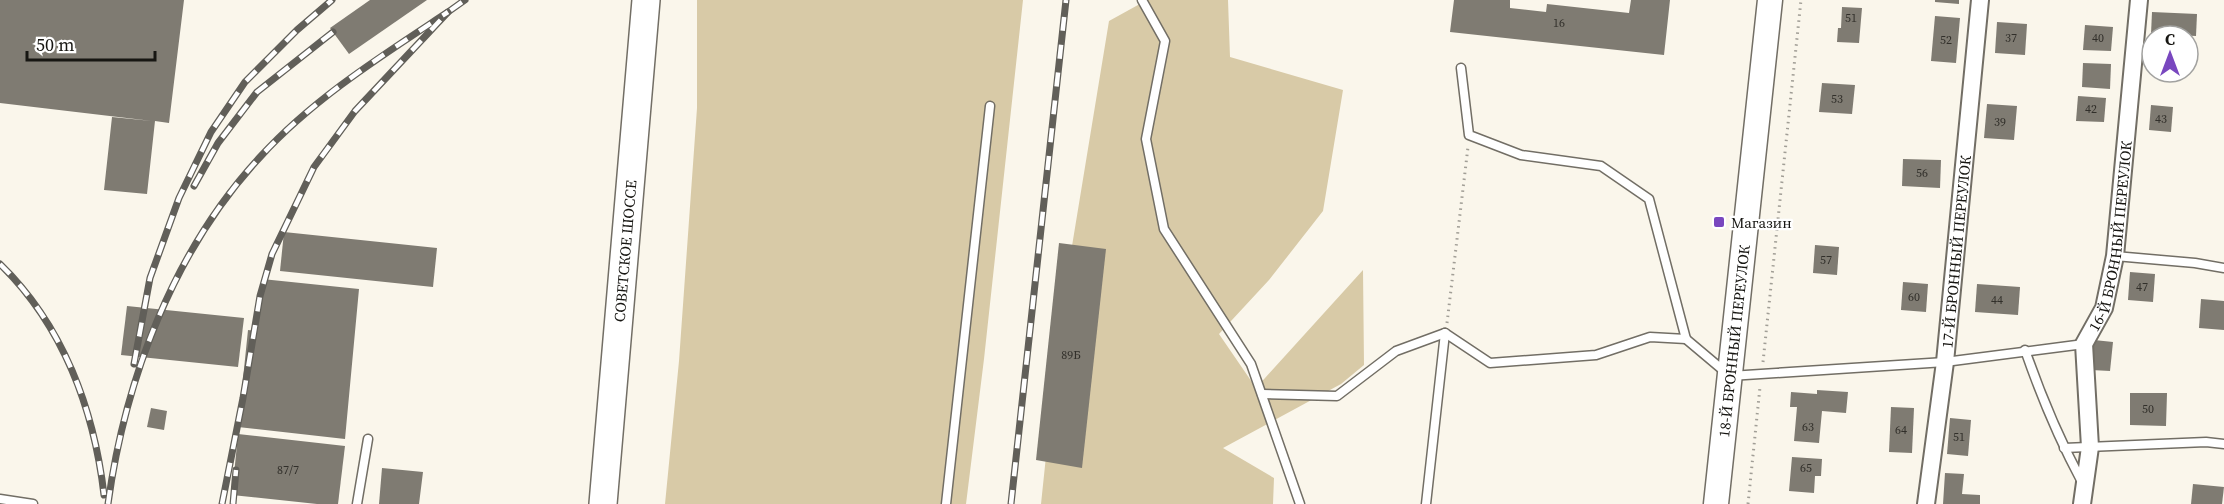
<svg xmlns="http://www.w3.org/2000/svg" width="2224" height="504" viewBox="0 0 2224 504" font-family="'Source Serif 4',serif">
  <rect width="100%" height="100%" fill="#faf6eb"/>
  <g fill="#d8caa7">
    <polygon points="697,0 1023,0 984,359 966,504 665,504 679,361 697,108"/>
    <polygon points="1147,0 1228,0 1230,57 1343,90 1323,211 1269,280 1219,334 1256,388 1363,270 1364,365 1341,384 1223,448 1274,478 1273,504 1041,504 1061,313 1109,21"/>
  </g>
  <g fill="#7f7b72">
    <polygon points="0,0 184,0 169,123 155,121 147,194 104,190 112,117 152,121 0,103"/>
    <polygon points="370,0 427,0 349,54 330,28"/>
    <polygon points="1454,0 1510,0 1510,8 1546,12 1547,4 1629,13 1631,0 1670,0 1664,55 1450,32"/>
    <polygon points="1935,0 1959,0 1959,4 1935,2"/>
    <polygon points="1842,7 1862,8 1859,43 1837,42 1838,28 1841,28"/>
    <polygon points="2152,12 2197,14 2196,36 2151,34"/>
    <polygon points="1935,16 1960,18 1956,63 1931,61"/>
    <polygon points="1997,22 2027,24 2025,55 1995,53"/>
    <polygon points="2085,25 2113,27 2111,51 2083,50"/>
    <polygon points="2083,63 2111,64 2110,89 2082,87"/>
    <polygon points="1822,83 1855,85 1852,114 1819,112"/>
    <polygon points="2078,96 2106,98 2104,122 2076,121"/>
    <polygon points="1987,104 2017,106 2014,140 1984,138"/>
    <polygon points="2151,105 2173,107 2171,132 2149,130"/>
    <polygon points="1903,159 1941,160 1940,188 1902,186"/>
    <polygon points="284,232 437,248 433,287 280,271"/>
    <polygon points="1059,243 1106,249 1082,468 1036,460"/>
    <polygon points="1815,245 1839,247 1837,275 1813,273"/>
    <polygon points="2130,272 2155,274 2153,302 2128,300"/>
    <polygon points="262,279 359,289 345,439 238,427 248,330 257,331"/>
    <polygon points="1903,282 1928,284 1926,312 1901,310"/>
    <polygon points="1977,284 2020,287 2018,315 1975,312"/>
    <polygon points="2201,299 2224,301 2224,330 2199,328"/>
    <polygon points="127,306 244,318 238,367 121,355"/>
    <polygon points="2094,340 2113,342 2110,371 2091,370"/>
    <polygon points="1817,390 1848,392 1846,413 1822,411 1819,443 1794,441 1797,407 1790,407 1791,392 1817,394"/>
    <polygon points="2130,393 2167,393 2166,426 2130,425"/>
    <polygon points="1891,407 1914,408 1912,453 1889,452"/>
    <polygon points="151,408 167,411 164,430 147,427"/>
    <polygon points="1950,418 1971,420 1968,456 1947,454"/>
    <polygon points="238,434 345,446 338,504 317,504 232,495"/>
    <polygon points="1792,457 1822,459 1821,476 1815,476 1814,493 1789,491"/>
    <polygon points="382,468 423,472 419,504 379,504"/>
    <polygon points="1945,473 1964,474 1962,494 1980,495 1980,504 1943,504"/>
    <polygon points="2193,484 2224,487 2222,504 2191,504"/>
  </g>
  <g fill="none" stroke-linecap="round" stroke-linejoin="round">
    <defs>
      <g id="lane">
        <polyline points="1142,0 1165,41 1146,139 1164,229 1251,364 1300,504"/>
        <polyline points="1461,68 1469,135 1521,155 1601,166 1649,199 1686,339 1730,376 1945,362 2084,344"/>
        <polyline points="2115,256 2195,263 2224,268"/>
        <path d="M2025,350c16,46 34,89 57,132"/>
        <polyline points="1262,394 1337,396 1396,351 1445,333 1490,363 1596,355 1650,337 1686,339"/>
        <polyline points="2064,448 2206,442 2224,444"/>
        <polyline points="0,499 33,504"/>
        <polyline points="357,504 368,439"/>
        <polyline points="946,504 990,106"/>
        <polyline points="1426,504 1445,333"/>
      </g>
      <g id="street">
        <path id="s1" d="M1926,504l19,-142 35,-362"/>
        <path id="s2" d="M2082,504l8,-57 -6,-103 20,-36 11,-52 24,-256"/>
      </g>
      <g id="secondary">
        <path id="s3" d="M1716,504l54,-504"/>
      </g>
      <g id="primary">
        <path id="s4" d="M603,504l43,-504"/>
      </g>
    </defs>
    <use href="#lane" stroke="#726e65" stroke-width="11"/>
    <use href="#street" stroke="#726e65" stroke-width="20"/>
    <use href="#secondary" stroke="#726e65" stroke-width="27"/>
    <use href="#primary" stroke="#726e65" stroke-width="30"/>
    <g stroke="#a19e96" stroke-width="3" stroke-dasharray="1.5 4.5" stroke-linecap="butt">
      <polyline points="1447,323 1468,147"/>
      <polyline points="1763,362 1801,0"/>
      <polyline points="1748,504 1760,387"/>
    </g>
    <use href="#lane" stroke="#fff" stroke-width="8"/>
    <use href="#street" stroke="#fff" stroke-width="16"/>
    <use href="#secondary" stroke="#fff" stroke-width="24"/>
    <use href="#primary" stroke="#fff" stroke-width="27"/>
    <defs>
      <g id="rail">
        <polyline points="194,186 218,143 257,92 333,32"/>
        <path d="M0,264c63,61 94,145 104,231"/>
        <polyline points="134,364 150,278 179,198 211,132 245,82 297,30 332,0"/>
        <path d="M108,504c17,-125 66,-255 153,-348 53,-58 122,-101 187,-144"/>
        <polyline points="222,504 243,398 260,296 272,254 314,167 355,111 448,12 465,0"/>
        <polyline points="233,504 236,470"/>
        <polyline points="1011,504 1066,0"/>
      </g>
    </defs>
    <use href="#rail" stroke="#615f59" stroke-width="7"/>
    <use href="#rail" stroke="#fff" stroke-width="4.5" stroke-dasharray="14" stroke-linecap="butt"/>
  </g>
  <rect fill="#7947bf" stroke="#fff" stroke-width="2" x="1713" y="216" width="12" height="12" rx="3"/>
  <g text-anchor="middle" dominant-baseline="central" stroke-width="4.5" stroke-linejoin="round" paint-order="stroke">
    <g font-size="12" fill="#312f2a">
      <text x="1851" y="18">51</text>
      <text x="1559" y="23">16</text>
      <text x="2011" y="38">37</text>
      <text x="2098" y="38">40</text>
      <text x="1946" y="40">52</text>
      <text x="1837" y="99">53</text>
      <text x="2091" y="109">42</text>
      <text x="2161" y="119">43</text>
      <text x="2000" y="122">39</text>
      <text x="1922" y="173">56</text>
      <text x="1826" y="260">57</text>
      <text x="2142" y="287">47</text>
      <text x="1914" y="297">60</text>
      <text x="1997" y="300">44</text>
      <text x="1071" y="355">89Б</text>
      <text x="2148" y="409">50</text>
      <text x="1808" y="427">63</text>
      <text x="1901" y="430">64</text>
      <text x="1959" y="437">51</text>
      <text x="1806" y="468">65</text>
      <text x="288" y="470">87/7</text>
    </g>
    <g font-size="15" fill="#171612" stroke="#fff" text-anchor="start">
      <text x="1731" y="222">Магазин</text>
    </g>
    <g font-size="15" fill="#171612" stroke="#fff">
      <text stroke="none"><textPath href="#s2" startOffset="274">16-Й БРОННЫЙ ПЕРЕУЛОК</textPath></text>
      <text stroke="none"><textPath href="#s4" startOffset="254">СОВЕТСКОЕ ШОССЕ</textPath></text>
      <text stroke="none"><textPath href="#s1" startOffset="254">17-Й БРОННЫЙ ПЕРЕУЛОК</textPath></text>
      <text stroke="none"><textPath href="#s3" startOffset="164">18-Й БРОННЫЙ ПЕРЕУЛОК</textPath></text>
    </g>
  </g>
  <g transform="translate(2170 54)"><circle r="28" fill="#ffffff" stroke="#a2a2a0" stroke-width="1.5"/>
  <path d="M0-4.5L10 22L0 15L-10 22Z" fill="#7947bf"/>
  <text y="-9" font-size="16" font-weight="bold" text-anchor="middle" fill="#171612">С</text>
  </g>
  <path d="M27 51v9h128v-9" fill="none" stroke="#171612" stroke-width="3"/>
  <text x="36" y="51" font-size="18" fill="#171612" stroke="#ffffff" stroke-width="4.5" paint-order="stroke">50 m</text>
</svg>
